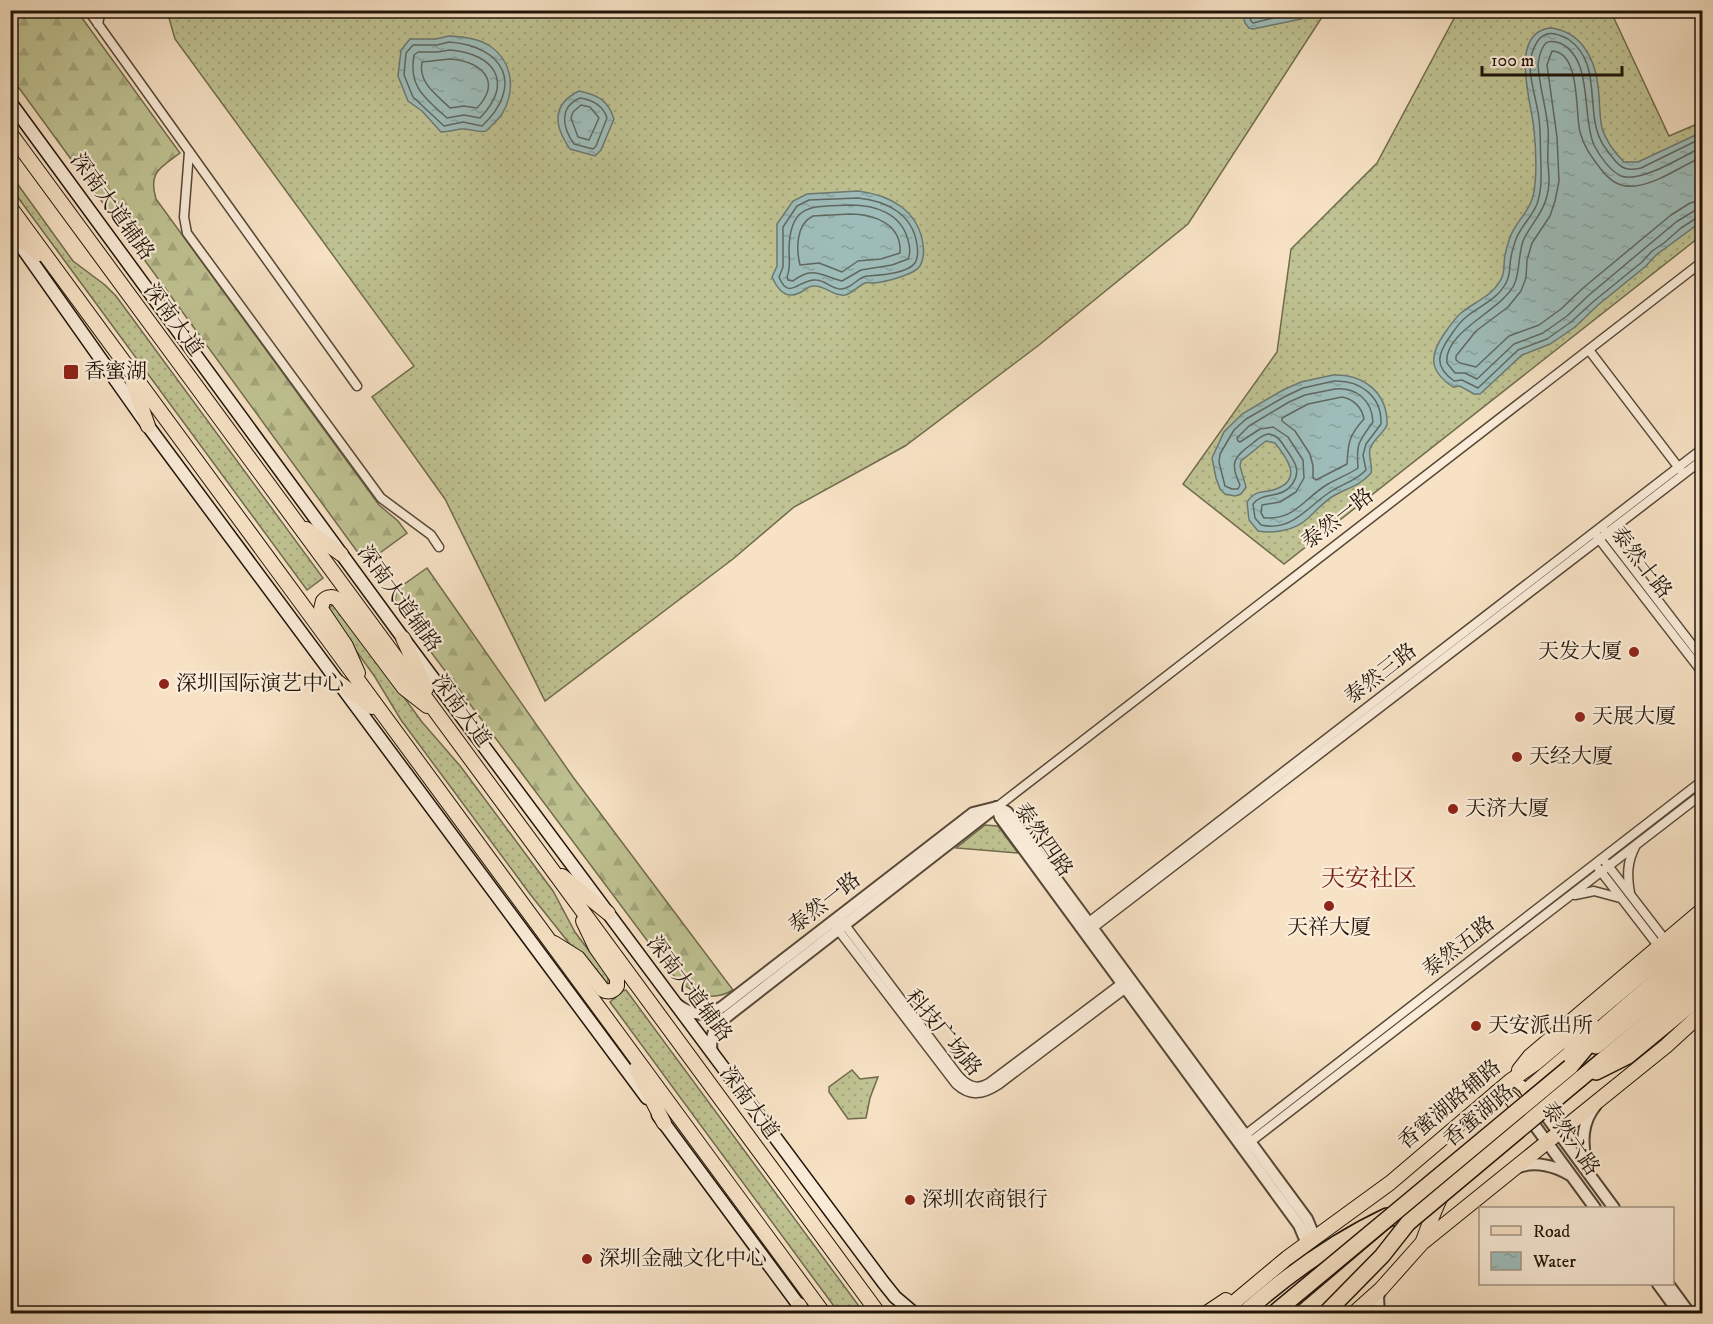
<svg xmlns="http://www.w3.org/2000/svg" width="1713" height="1324" viewBox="0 0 1713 1324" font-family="'IM FELL DW Pica','Noto Serif SC',serif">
  <defs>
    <pattern id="grass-dots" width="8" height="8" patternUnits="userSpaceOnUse" patternTransform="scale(1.5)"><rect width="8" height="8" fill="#bfc292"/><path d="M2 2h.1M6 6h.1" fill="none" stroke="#a4a67c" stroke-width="1.8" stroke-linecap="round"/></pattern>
    <pattern id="forest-firs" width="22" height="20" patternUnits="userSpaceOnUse" patternTransform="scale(1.5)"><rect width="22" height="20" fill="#bfc292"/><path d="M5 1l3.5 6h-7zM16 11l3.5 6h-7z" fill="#a4a67c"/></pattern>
    <pattern id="water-ripples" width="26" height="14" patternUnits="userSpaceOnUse" patternTransform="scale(1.5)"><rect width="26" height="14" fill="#9ebdba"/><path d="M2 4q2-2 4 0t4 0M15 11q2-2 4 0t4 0" fill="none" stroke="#88a29e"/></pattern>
  </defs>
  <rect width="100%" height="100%" fill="#f7e2c5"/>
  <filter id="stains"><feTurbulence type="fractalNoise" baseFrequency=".00333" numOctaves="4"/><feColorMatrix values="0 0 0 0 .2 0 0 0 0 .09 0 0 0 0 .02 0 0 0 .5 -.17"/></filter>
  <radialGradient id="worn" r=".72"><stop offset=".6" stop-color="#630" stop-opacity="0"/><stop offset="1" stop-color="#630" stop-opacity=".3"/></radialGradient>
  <g fill="url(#grass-dots)" stroke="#706b4d" stroke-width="1.5">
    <polygon points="167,11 1326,11 1188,224 1039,345 905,446 794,507 733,559 545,701 445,499 372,397 414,366 175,39"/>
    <polygon points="1458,11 1619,11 1612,14 1669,136 1702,122 1702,235 1284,564 1183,484 1277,352 1291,249 1377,163"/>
    <polygon points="11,175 73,261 105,285 116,296 323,578 307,590 11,188"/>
    <polygon points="333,605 338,607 422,722 461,767 553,891 575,932 608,976 608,984 600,982 530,894 401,720 375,677 329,613 329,608"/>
    <polygon points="985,825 998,826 1018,853 956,848"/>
    <polygon points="626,990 864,1313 839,1313 610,1002 622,991"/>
    <polygon points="852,1070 860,1079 878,1077 870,1098 866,1118 848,1119 829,1092 829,1087"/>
  </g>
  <g fill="url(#forest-firs)" stroke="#706b4d" stroke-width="1.5">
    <path d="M10,11h67l103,142c-20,15 -32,19 -24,46l223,306 19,16 9,12 -30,22 -18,-1 -348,-477z"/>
    <path d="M427,568l146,209 160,213c-24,14 -43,2 -60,-15l-278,-371 1,-14z"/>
  </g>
  <g fill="url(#water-ripples)" stroke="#6c7973" stroke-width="1.5">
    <polygon points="1242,11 1242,10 1315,11 1301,19 1253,29 1249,28 1245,23"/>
    <path d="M1549,28c31,2 46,30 49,58 2,14 1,28 4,42 4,13 12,24 22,34h14l64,-30v89l-46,34 -10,11 -48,39 -23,22 -25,17 -28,11 -42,39h-6l-14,-8 -7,1c-24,-16 -24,-31 -9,-53 5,-7 11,-16 17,-21 13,-11 30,-16 39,-32 6,-8 3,-17 5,-26 2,-9 4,-18 9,-26 5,-9 13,-17 17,-27 7,-16 5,-54 3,-72 -2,-27 -26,-95 15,-102z"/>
    <path d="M449,36c14,1 29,2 41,10 23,16 26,45 12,68 -4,6 -11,12 -16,17 -9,2 -17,-3 -25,-2 -7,1 -12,3 -20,3l-19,-21 -14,-10 -10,-25 3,-26 9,-11h26z"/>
    <path d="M579,91c19,4 29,9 35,28l-13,31 -6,6 -25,-7c-16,-23 -19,-44 9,-58z"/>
    <path d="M858,191c32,4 60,19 65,53 1,7 1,15 -3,22 -6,9 -35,16 -46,17 -4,0 -6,-1 -9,0 -7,3 -12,10 -20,12 -11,2 -19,-9 -30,-9 -7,-1 -10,5 -16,7 -14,7 -22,-5 -27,-16l5,-11v-42l16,-23 14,-7z"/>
    <path d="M1333,375c31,-1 55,18 54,50 -4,9 -14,14 -17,24 -2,9 3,16 1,24 -10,12 -23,15 -36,22 -11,6 -19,16 -28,24 -11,11 -34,15 -49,12l-9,-11 -2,-18c10,-14 16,-8 29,-13 27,-10 11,-31 -1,-46l-9,-2 -25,20 -1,5 6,21 -5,7 -6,2 -10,-2 -5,-5 -4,-11 -4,-20 12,-26 18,-18 41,-24 18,-8z"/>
  </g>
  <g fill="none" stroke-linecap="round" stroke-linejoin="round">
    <g stroke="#5f6861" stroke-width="1.5">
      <polyline points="1248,10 1251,21 1253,23 1305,10"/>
      <path d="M449,42c55,4 76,43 33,84l-19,-4 -19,4 -31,-29 -9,-22 2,-22 7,-8h24z"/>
      <path d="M450,50c45,4 64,32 30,68l-16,-3 -17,3c-22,-20 -39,-31 -33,-63l4,-3h19z"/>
      <path d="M450,59c30,2 53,21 27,49l-13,-2 -14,2c-14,-14 -32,-25 -28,-46z"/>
      <path d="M580,98c13,2 23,7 27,20l-11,28 -3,3 -19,-5c-12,-17 -15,-37 6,-46z"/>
      <polygon points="581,105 590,107 599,118 589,140 578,137 571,118 573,112"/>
      <path d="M1702,138l-61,30c-13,3 -20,1 -28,-10 -8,-10 -14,-17 -17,-31 -7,-29 2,-68 -28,-88 -6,-3 -14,-7 -21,-5 -11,3 -17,21 -17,31 0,18 7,36 9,54 2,15 1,30 2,45 0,14 1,26 -4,40 -5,13 -16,22 -21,35 -2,6 -4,12 -5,18 -2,9 0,17 -5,26 -9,17 -27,23 -41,35 -5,4 -10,11 -14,17 -13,18 -18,31 3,46l8,-1 16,8 40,-38 29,-11 24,-17 23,-21 48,-39 10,-11 12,-8 17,-15 17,-11h4"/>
      <path d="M1702,147c-19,9 -60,36 -81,29 -11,-5 -22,-21 -27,-31 -13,-29 0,-86 -34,-102 -4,-1 -10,-3 -14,0 -5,4 -7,15 -8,21 1,22 8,42 10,64 1,12 -1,24 0,36 1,12 2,21 -1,32 -4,18 -17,29 -24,45 -5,15 -3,32 -9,44 -13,26 -71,47 -67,78l8,10h10l12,6 37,-35 29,-11 24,-17 22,-21 87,-73 18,-11 8,-2"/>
      <path d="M1702,157c-21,9 -43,26 -67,29 -16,2 -26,-6 -35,-18 -9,-12 -16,-21 -20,-36 -5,-19 1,-80 -28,-81l-5,14 10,72 2,44 -4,20 -5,15 -18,27 -5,17 -1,18 -5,13 -13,16 -32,24 -20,25v4l4,3 16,4 33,-31 30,-11 22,-16 22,-21 88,-73 19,-12 12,-3"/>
      <path d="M858,198c29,3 55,16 59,47 1,6 1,13 -2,18 -8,11 -37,12 -48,13 -9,1 -15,12 -25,13 -9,1 -17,-9 -26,-9 -16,-2 -27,22 -37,-3l4,-10v-40l14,-21 12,-6z"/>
      <path d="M850,205c25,0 51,8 58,35 2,6 3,12 0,19l-16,6 -31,5 -19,11c-20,-5 -29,-16 -49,0l-5,-1 -1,-3c4,-10 2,-18 2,-28 1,-47 24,-42 61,-44z"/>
      <path d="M850,214c24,0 52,10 50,39l-19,6 -23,2 -16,11 -23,-9 -19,2c-4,-16 -4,-41 13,-49z"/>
      <path d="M1334,381c26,-1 48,15 47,43l-15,20 -3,11 3,15c-10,11 -24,14 -36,22 -23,15 -38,40 -69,33l-6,-7 -2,-14c10,-13 29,-4 40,-21 9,-14 0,-23 -7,-34 -4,-6 -8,-14 -17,-15 -6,0 -11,5 -16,9 -19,14 -24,19 -13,42l-2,4h-6l-7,-3 -6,-24 1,-8 14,-24 12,-11 40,-23 17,-8z"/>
      <path d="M1335,389c21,-2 37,11 38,33 -14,19 -17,21 -15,46 -10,7 -20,10 -30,16 -24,14 -32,36 -64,34l-3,-5 1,-8 18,-3 16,-10 8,-14 -1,-18 -15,-23 -15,-10 -13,2 -20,13 -2,-1 -1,-3 12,-12 40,-24 16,-7z"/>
      <path d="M1342,397c12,2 20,11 22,22 -15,16 -16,24 -17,45l-31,16 -3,-2v-12l-3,-12 -15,-23 -13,-10v-3l26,-14z"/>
    </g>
    <defs>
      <g id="minor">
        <polyline points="88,10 357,386"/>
        <polyline points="98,24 101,10"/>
        <polyline points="189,152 184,217 187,233 381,498 431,535 439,547"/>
        <polyline points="1589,350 1682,472"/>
        <polyline points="1604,530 1702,658"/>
        <polyline points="1596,535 1702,672"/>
        <polyline points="997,807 1702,262"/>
        <polyline points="1606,863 1666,941"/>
        <polyline points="1599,869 1659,947"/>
        <path d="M1630,893c-3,-17 -3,-31 5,-46"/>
        <polyline points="1575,895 1594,891 1620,898"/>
        <path d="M842,921l115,153c9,11 19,17 32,9l137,-103"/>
        <polyline points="1085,925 1702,449"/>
        <path d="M836,927l120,157c14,13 27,11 42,1l132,-100"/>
        <polyline points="1089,931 1702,460"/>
        <polyline points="1240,1139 1702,781"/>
        <polyline points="1245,1146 1702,794"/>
      </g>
      <g id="tertiary">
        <polyline points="997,807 1007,812 1307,1219 1315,1238"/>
        <polyline points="997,807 1000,817 1299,1225 1307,1244"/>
        <path d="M678,1005c14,11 29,11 44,2l251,-194 24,-6"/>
        <path d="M712,1053c-3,-15 2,-25 13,-35l267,-208"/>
        <polyline points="1510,1081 1517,1082 1527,1090 1614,1208"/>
        <polyline points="1527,1115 1595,1208"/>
        <path d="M1519,1167c17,-6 36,-1 51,8"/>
        <path d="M1588,1167c-7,-22 -7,-44 8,-62"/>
        <polyline points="1658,1284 1680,1314"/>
        <polyline points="1668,1284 1690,1314"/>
        <polyline points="1379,1314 1378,1297 1381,1289"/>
      </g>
      <g id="secondary">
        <polyline points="10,102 403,638 883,1282 895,1297 915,1314"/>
        <polyline points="16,239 148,426 647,1098"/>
        <polyline points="658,1115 803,1311"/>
      </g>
      <g id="primary">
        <polyline points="10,133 879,1314"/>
        <polyline points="10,207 824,1314"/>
        <polyline points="10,231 39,254"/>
        <polyline points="132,380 148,426"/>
        <polyline points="306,529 341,554"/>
        <polyline points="403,638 426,689"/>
        <path d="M358,673l-12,-27 -25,-37 2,-8c4,-5 10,-5 15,-1l66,88 23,18"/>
        <polyline points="335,680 372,707"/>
        <polyline points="562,876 608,913"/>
        <path d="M554,943l24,15 25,32c6,3 11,1 14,-4v-8l-21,-30 -13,-27"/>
        <polyline points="636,1069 664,1123"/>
        <polyline points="1519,1070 1530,1056 1702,910"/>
        <polyline points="1527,1090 1569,1054 1583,1035 1593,1026"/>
        <path d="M1497,1092c15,3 23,13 18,28"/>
        <path d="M1423,1241c14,-37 19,-58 51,-85"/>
        <polyline points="799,1305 804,1314"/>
        <polyline points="1205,1314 1226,1300"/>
        <polyline points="1220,1314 1287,1258 1390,1183 1510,1081 1536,1063 1702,924"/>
        <polyline points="1353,1314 1381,1289 1422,1243 1666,1046 1702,1013"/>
      </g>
      <g id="trunk">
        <polyline points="1596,1046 1702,959"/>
        <polyline points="1570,1067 1605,1025 1702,941"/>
        <polyline points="1596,1072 1628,1056 1702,995"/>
        <polyline points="1580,1079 1702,977"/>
        <path d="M1243,1314c44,-39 91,-73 144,-98"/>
        <polyline points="1301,1314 1395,1234"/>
      </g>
    </defs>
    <use href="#minor" stroke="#564837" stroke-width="11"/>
    <use href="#tertiary" stroke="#564837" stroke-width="14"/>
    <use href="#secondary" stroke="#201408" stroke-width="15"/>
    <use href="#primary" stroke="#201408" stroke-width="16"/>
    <use href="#trunk" stroke="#201408" stroke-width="18"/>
    <use href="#minor" stroke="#faecd9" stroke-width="8"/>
    <use href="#tertiary" stroke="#faecd9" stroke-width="10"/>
    <use href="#secondary" stroke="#faecd9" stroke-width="12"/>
    <use href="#primary" stroke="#f7e2c5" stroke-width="14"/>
    <use href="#trunk" stroke="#f7e2c5" stroke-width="15"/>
    <defs>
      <g id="trunk-bridge">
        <polyline points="1273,1314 1570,1067"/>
        <polyline points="1325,1314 1382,1256 1408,1223 1580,1079"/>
      </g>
    </defs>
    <use href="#trunk-bridge" stroke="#201408" stroke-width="18" stroke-linecap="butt"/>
    <use href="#trunk-bridge" stroke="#f7e2c5" stroke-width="15"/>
  </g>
  <g fill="#8f2418" stroke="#faecd9" stroke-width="2">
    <rect x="63" y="364" width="16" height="16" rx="3"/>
    <circle cx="1634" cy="652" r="6"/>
    <circle cx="164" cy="684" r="6"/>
    <circle cx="1580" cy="717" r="6"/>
    <circle cx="1517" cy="757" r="6"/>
    <circle cx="1453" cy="809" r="6"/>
    <circle cx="1329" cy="906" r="6"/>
    <circle cx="1476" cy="1026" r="6"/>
    <circle cx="910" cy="1200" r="6"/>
    <circle cx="587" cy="1259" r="6"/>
  </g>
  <g text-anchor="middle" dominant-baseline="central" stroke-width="4.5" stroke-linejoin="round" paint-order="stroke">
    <g font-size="21" fill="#201408" stroke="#faecd9">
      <text transform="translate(112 207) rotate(54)">深南大道辅路</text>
      <text transform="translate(173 320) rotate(54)">深南大道</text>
      <text transform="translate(1338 519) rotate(-38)">泰然一路</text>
      <text transform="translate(1641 563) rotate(52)">泰然十路</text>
      <text transform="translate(399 599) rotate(54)">深南大道辅路</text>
      <text transform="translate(1381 674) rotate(-38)">泰然三路</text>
      <text transform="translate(461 711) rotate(54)">深南大道</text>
      <text transform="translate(1043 840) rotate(55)">泰然四路</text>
      <text transform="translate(825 903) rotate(-38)">泰然一路</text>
      <text transform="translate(1459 947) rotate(-38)">泰然五路</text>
      <text transform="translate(689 989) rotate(53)">深南大道辅路</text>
      <text transform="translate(943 1033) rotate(50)">科技广场路</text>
      <text transform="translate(749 1103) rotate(54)">深南大道</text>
      <text transform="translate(1450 1105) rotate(-40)">香蜜湖路辅路</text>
      <text transform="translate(1479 1116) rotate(-40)">香蜜湖路</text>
      <text transform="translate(1570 1139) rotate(55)">泰然六路</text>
    </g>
    <g font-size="21" fill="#201408" stroke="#faecd9" text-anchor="start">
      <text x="84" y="372">香蜜湖</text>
      <text x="1622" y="652" text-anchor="end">天发大厦</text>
      <text x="176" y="684">深圳国际演艺中心</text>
      <text x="1592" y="717">天展大厦</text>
      <text x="1529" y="757">天经大厦</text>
      <text x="1465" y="809">天济大厦</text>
      <text x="1329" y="928" text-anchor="middle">天祥大厦</text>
      <text x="1488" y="1026">天安派出所</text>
      <text x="922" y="1200">深圳农商银行</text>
      <text x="599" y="1259">深圳金融文化中心</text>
    </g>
    <g font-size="24" fill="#7a1f14" stroke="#faecd9">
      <text x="1369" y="879">天安社区</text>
    </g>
  </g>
  <rect width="1713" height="1324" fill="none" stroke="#f7e2c5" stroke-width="36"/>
  <rect x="12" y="12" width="1689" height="1300" fill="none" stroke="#201408" stroke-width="3"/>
  <rect x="18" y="18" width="1677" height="1288" fill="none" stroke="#201408" stroke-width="1.5"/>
  <rect x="1479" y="1207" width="195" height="78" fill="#faecd9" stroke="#a39685" stroke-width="1.5"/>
  <rect x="1491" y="1226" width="30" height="9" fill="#f7e2c5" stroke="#a39685" stroke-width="1.5"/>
  <text x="1533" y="1237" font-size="18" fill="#201408">Road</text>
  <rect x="1491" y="1252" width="30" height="18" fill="url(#water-ripples)" stroke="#a39685" stroke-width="1.5"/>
  <text x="1533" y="1267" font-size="18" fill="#201408">Water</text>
  <path d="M1482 66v9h140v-9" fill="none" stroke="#201408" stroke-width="3"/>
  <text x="1491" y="66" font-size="18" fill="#201408" stroke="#faecd9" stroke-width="4.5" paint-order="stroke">100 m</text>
  <rect width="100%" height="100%" filter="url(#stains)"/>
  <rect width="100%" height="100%" fill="url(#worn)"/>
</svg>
